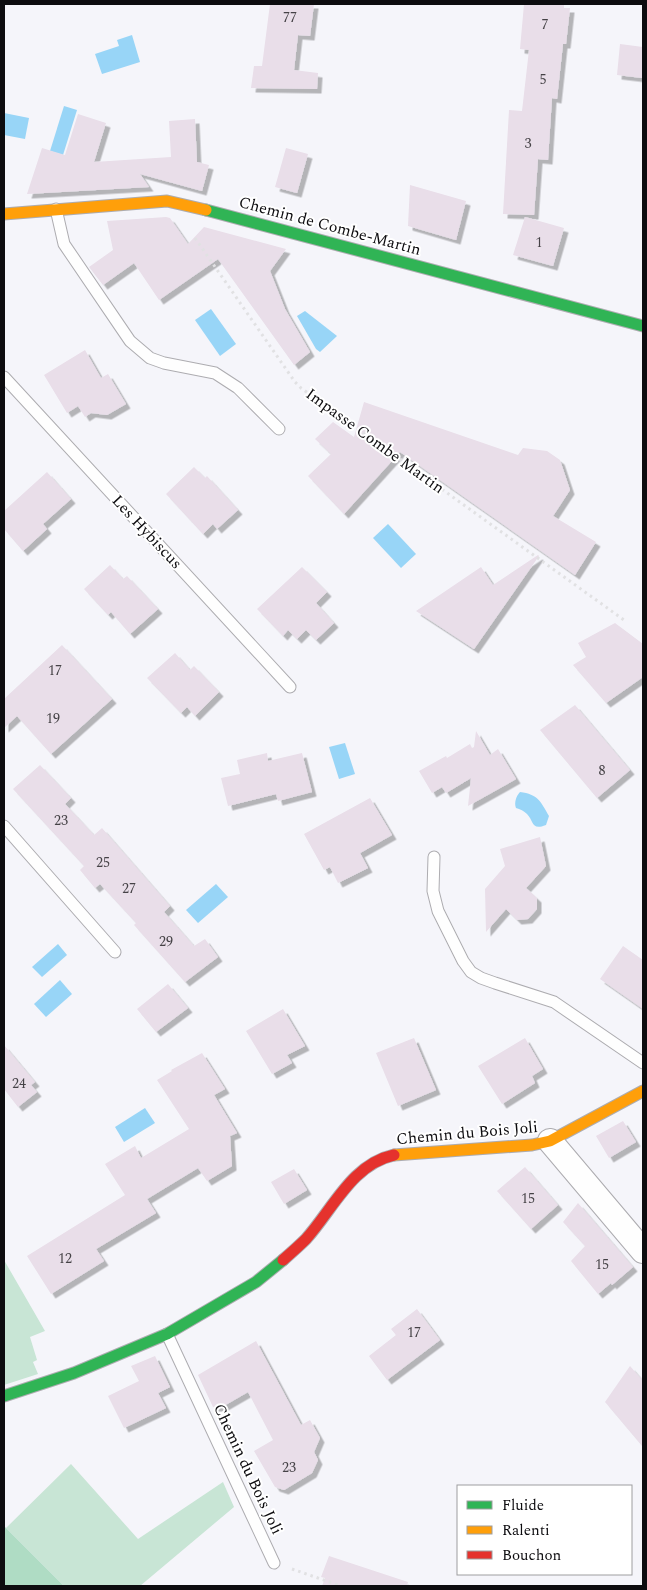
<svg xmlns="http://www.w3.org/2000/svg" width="647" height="1590" viewBox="0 0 647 1590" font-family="Spectral,serif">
  <defs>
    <filter id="shadow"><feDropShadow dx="4.5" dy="4.5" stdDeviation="0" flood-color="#0004"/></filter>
  </defs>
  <rect width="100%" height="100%" fill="#f5f5fa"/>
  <g fill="#c8e5d5">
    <polygon points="4,1260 45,1331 30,1337 37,1360 33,1362 38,1374 4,1385"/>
    <polygon points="71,1464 138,1539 223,1482 234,1507 140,1586 64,1586 6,1528"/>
  </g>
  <polygon fill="#afdcc4" points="4,1526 64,1586 4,1586"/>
  <g fill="#98d5f7">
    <polygon points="132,35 140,62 102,74 95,54 119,46 117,40"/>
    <polygon points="64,106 77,110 63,155 50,151"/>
    <polygon points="4,113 29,118 25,139 4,135"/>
    <polygon points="211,309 236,344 220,356 195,320"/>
    <polygon points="305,311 337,336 320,352 316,349 297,316"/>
    <polygon points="388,524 416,554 401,568 373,538"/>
    <polygon points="345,743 355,774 339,779 329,747"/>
    <path d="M520,792c18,2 21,10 29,24l-3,9c-15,6 -12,-4 -19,-11 -3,-3 -7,-5 -11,-6 -2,-5 0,-12 4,-16z"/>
    <polygon points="216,884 228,897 198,923 186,910"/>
    <polygon points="58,944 67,955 42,977 32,967"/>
    <polygon points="60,980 72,994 46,1017 34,1004"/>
    <polygon points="145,1108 155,1123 124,1142 115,1127"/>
  </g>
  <g fill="#e9dee9" filter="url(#shadow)">
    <polygon points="270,4 314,4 310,36 298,35 294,70 318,73 317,89 251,88 254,66 262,66"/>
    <polygon points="524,4 564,4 564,8 570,8 566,44 563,44 557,99 552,98 548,160 538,159 534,215 503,214 509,110 522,111 529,50 520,49"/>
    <polygon points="620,44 643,47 642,78 617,75"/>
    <polygon points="78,114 106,123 94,162 171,157 169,121 195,119 197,162 209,165 202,191 140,174 149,187 27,194 42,148 65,155"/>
    <polygon points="286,148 308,154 297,193 275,187"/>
    <polygon points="410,185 466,201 456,240 408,226"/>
    <polygon points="166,217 170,218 188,244 204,227 286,249 270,271 285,309 310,352 294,365 218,259 159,300 134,263 103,285 89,267 113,250 107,221"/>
    <polygon points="525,217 564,228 553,266 513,255"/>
    <polygon points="85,350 101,378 108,374 126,404 107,415 91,413 85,417 78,406 67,413 44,375"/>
    <polygon points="364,402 518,455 523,448 547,451 560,460 570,490 553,516 596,542 575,575 400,452 344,514 308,476 331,454 315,439 333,422 354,437"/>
    <polygon points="194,467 205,478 207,476 238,510 217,529 213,524 203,534 166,494"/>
    <polygon points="47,472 71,499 43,524 47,529 23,551 4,529 4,511"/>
    <polygon points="538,555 539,556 474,649 416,611 481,567 493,585"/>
    <polygon points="110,565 123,579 127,576 158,609 130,634 111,612 108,615 84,589"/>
    <polygon points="302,567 327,592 316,603 334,623 316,640 306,630 297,639 288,630 283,636 257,609"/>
    <polygon points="615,623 643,644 643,677 606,703 573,665 586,657 578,643"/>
    <polygon points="62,645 112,699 51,754 17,716 4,728 4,699"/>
    <polygon points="175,653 190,670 194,666 219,692 195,716 187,707 181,713 147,678"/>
    <polygon points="575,705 630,770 597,798 540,730"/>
    <polygon points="476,731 490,755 498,749 516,779 468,806 471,778 446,793 442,787 432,793 419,771 446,756 447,758 470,744 472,748 474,747"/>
    <polygon points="267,753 268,761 302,753 312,792 278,801 276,794 228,806 221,778 240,774 237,760"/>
    <polygon points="40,765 71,798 65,804 94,835 102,828 170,906 164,912 194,946 205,939 218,957 185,982 134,925 136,923 100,884 95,888 80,870 84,866 13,789"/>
    <polygon points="370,798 392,835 360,853 368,868 338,883 330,867 324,870 304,834"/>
    <polygon points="540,837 546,866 526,888 537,898 537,909 528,919 517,920 506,909 486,932 485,889 505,866 500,849"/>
    <polygon points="623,946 643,960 643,1009 600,979"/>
    <polygon points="168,984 188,1008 156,1032 137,1009"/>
    <polygon points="283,1009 305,1046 287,1055 292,1063 272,1074 246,1031"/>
    <polygon points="414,1038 436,1090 398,1106 376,1053"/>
    <polygon points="525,1038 543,1069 532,1076 535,1083 502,1104 478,1066"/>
    <polygon points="4,1045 35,1082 31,1085 37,1092 18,1107 4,1089"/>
    <polygon points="202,1053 225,1089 214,1095 237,1133 230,1136 232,1166 207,1181 198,1168 147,1199 156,1213 96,1249 104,1261 51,1294 27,1256 125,1195 105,1164 135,1146 141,1158 189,1129 157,1080 172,1071 171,1070"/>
    <polygon points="623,1121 636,1142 609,1158 596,1136"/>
    <polygon points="525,1167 558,1205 531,1229 497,1191"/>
    <polygon points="294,1169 307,1190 284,1204 271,1182"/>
    <polygon points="578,1203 633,1267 612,1285 611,1283 598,1294 571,1261 585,1246 563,1222"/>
    <polygon points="417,1309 440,1340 387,1380 369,1356 396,1335 391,1329"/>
    <polygon points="256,1341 301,1425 310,1420 320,1438 314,1452 318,1460 312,1473 284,1490 275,1487 254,1451 273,1440 248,1392 222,1407 213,1407 198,1375"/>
    <polygon points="155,1356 170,1387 158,1393 166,1408 124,1428 108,1396 139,1381 131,1366"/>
    <polygon points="630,1366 643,1381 643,1447 605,1402"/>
    <polygon points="329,1556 408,1582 407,1586 322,1586 325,1578 321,1577"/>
  </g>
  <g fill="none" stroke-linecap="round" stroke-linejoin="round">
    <defs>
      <g id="lane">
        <polyline points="56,209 64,244 130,341 150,358 164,363 215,373 238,388 279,429"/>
        <polyline points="4,377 290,687"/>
        <polyline points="4,826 115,952"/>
        <polyline points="434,857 433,891 438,911 463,961 471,972 481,978 495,983 554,1002 643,1063"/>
        <polyline points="167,1334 274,1563"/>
      </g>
      <polyline id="street" points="550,1141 643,1251"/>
      <g id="fast">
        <polyline points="206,210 643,326"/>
        <polyline points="4,1396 74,1373 167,1334 256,1282 283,1260"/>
      </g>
      <g id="slow">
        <polyline points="4,214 167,201 206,210"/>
        <polyline points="394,1155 532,1145 550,1141 643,1091"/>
      </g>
      <path id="jam" d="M283,1260c8,-7 16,-14 23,-21 27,-30 46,-75 88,-84"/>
    </defs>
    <use href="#lane" stroke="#adacb0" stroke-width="13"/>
    <use href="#street" stroke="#adacb0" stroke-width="26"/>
    <use href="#fast" stroke="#adacb0" stroke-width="13"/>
    <use href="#slow" stroke="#adacb0" stroke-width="13"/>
    <use href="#jam" stroke="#adacb0" stroke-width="13"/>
    <g stroke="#e1e1e3" stroke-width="3" stroke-dasharray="2.5 4" stroke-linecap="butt">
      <polyline points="195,238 295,382 301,388 624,620"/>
      <polyline points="292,1569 341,1586"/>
    </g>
    <use href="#lane" stroke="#fefefe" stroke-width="11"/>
    <use href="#street" stroke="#fefefe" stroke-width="24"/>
    <use href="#fast" stroke="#30b455" stroke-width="11"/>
    <use href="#slow" stroke="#ff9f0a" stroke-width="11"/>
    <use href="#jam" stroke="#e5322d" stroke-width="11"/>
  </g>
  <g text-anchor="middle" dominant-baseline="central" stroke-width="4" stroke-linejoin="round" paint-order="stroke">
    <g font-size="14" fill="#454246">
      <text x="290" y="17">77</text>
      <text x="545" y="24">7</text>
      <text x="543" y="79">5</text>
      <text x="528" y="143">3</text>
      <text x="539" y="242">1</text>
      <text x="55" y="670">17</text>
      <text x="53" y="718">19</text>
      <text x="602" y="770">8</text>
      <text x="61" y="820">23</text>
      <text x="103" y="862">25</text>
      <text x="129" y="888">27</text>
      <text x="166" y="941">29</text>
      <text x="19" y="1083">24</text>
      <text x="528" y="1198">15</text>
      <text x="65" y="1258">12</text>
      <text x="602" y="1264">15</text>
      <text x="414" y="1332">17</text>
      <text x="289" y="1467">23</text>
    </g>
    <g font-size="16" fill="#0d0c0f" stroke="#fff">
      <text transform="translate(330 226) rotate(15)">Chemin de Combe-Martin</text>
      <text transform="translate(375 441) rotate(36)">Impasse Combe Martin</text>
      <text transform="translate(147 532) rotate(47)">Les Hybiscus</text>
      <text transform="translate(467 1133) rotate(-5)">Chemin du Bois Joli</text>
      <text transform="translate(248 1469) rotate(65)">Chemin du Bois Joli</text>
    </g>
  </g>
  <rect width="647" height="1590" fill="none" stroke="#0d0c0f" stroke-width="10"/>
  <rect x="457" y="1485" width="175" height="90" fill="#ffffff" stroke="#9e9e9f"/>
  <rect x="467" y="1501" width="25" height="8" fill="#30b455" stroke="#9e9e9f"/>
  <text x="502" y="1510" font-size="15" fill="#0d0c0f">Fluide</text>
  <rect x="467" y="1526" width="25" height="8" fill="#ff9f0a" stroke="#9e9e9f"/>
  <text x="502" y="1535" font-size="15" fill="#0d0c0f">Ralenti</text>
  <rect x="467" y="1551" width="25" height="8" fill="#e5322d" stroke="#9e9e9f"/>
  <text x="502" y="1560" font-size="15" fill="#0d0c0f">Bouchon</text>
</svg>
